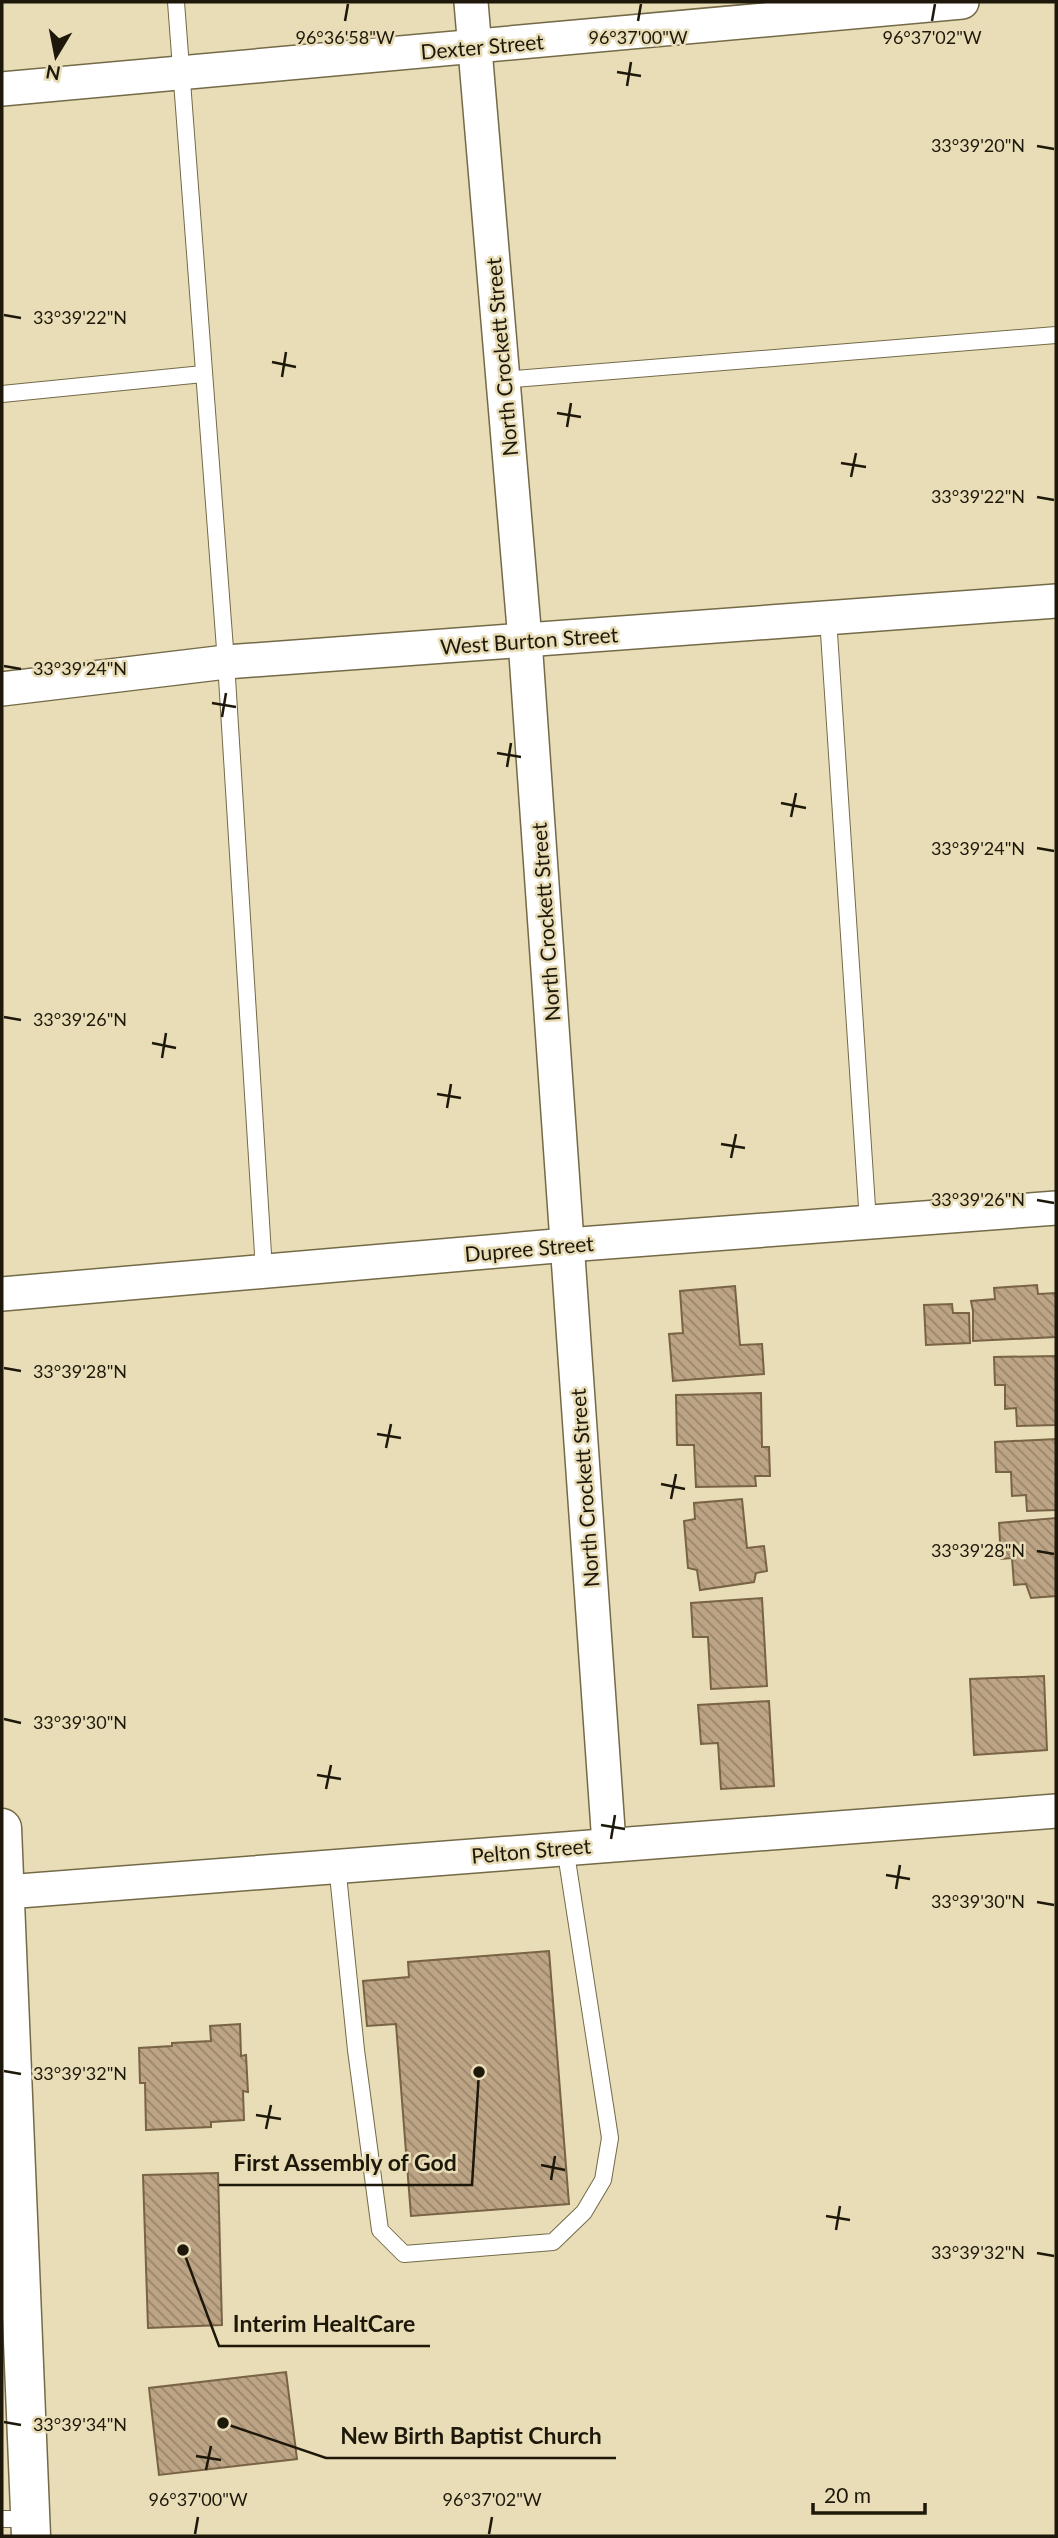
<svg xmlns="http://www.w3.org/2000/svg" width="1058" height="2538" viewBox="0 0 1058 2538" font-family="Lato,sans-serif">
  <defs>
    <pattern id="building-back-hatch" width="6" height="6" patternUnits="userSpaceOnUse" patternTransform="scale(1.75)"><rect width="6" height="6" fill="#bca485"/><path d="M-1 5l2 2M0 0l6 6M5-1l2 2" fill="none" stroke="#98856b"/></pattern>
  </defs>
  <rect width="100%" height="100%" fill="#e8ddb7"/>
  <g fill="url(#building-back-hatch)" stroke="#796345" stroke-width="2">
    <polygon points="1037,1285 1038,1294 1056,1293 1056,1337 973,1341 973,1311 971,1301 995,1299 994,1288"/>
    <polygon points="735,1286 740,1345 762,1344 764,1374 673,1381 669,1334 683,1333 680,1291"/>
    <polygon points="952,1304 953,1313 969,1313 970,1343 926,1345 924,1305"/>
    <polygon points="1056,1356 1056,1425 1017,1426 1016,1408 1005,1409 1005,1385 995,1385 994,1357"/>
    <polygon points="761,1393 762,1447 769,1447 770,1476 755,1476 756,1486 696,1487 694,1445 677,1445 676,1395"/>
    <polygon points="1056,1439 1056,1510 1027,1511 1026,1495 1012,1496 1011,1472 996,1472 995,1442"/>
    <polygon points="742,1499 747,1548 764,1546 767,1571 756,1573 754,1582 700,1590 697,1570 688,1568 684,1521 695,1519 694,1503"/>
    <polygon points="1056,1518 1056,1596 1031,1598 1026,1584 1014,1585 1012,1558 1001,1559 999,1523"/>
    <polygon points="762,1598 767,1686 711,1689 708,1637 693,1637 691,1603"/>
    <polygon points="1044,1676 1047,1750 974,1755 970,1679"/>
    <polygon points="769,1701 774,1786 721,1789 718,1743 701,1744 698,1705"/>
    <polygon points="549,1951 569,2204 411,2216 396,2024 367,2026 363,1981 409,1977 408,1962"/>
    <polygon points="240,2024 241,2056 246,2055 248,2092 243,2091 244,2120 211,2122 211,2127 146,2130 145,2083 140,2083 139,2048 172,2046 172,2043 211,2041 210,2026"/>
    <polygon points="218,2173 222,2325 148,2328 143,2175"/>
    <polygon points="286,2372 297,2459 159,2475 149,2388"/>
  </g>
  <g fill="none" stroke-linecap="round" stroke-linejoin="round">
    <defs>
      <g id="lane">
        <polyline points="176,2 226,662 264,1270"/>
        <polyline points="503,380 1056,335"/>
        <polyline points="2,394 203,374"/>
        <polyline points="828,618 868,1222"/>
        <polyline points="337,1865 356,2050 380,2230 404,2254 553,2242 584,2212 603,2180 610,2138 565,1847"/>
        <polyline points="2,2519 30,2519"/>
      </g>
      <g id="street">
        <polyline points="471,2 525,640 609,1844"/>
        <polyline points="2,89 962,2"/>
        <polyline points="2,689 226,662 1056,601"/>
        <polyline points="2,1294 567,1245 1056,1208"/>
        <polyline points="6,1892 1056,1811"/>
      </g>
      <polyline id="secondary" points="2,1828 31,2536"/>
    </defs>
    <use href="#lane" stroke="#746a48" stroke-width="18"/>
    <use href="#street" stroke="#746a48" stroke-width="36"/>
    <use href="#secondary" stroke="#746a48" stroke-width="41"/>
    <use href="#lane" stroke="#fff" stroke-width="16"/>
    <use href="#street" stroke="#fff" stroke-width="33"/>
    <use href="#secondary" stroke="#fff" stroke-width="38"/>
  </g>
  <path fill="none" stroke="#1d180a" stroke-width="2.5" d="M345,21l3,-17M638,21l3,-17M932,21l3,-17M617,72l24,4M627,86l4,-24M1037,146l17,3M4,315l17,3M272,362l24,5M282,377l4,-25M557,413l24,4M567,427l4,-24M841,463l25,4M851,477l5,-24M1037,497l17,3M4,666l17,3M212,703l24,4M222,717l4,-24M497,753l24,4M507,767l4,-24M781,803l25,5M791,817l5,-24M1037,848l17,3M4,1017l17,3M152,1043l24,5M162,1058l4,-25M437,1094l24,4M447,1108l4,-24M721,1144l24,4M731,1158l5,-24M1037,1200l17,3M4,1368l17,3M377,1434l24,4M386,1448l5,-24M661,1484l24,5M671,1499l5,-25M1037,1551l17,3M4,1719l17,4M317,1775l24,4M326,1789l5,-24M601,1825l24,4M611,1839l4,-24M886,1875l24,4M896,1889l4,-24M1037,1902l17,3M4,2071l17,3M256,2115l25,4M266,2129l5,-24M541,2165l24,5M551,2180l4,-24M826,2216l24,4M836,2230l4,-24M1037,2253l17,3M4,2422l17,3M196,2456l25,4M206,2470l5,-24M195,2534l3,-17M489,2534l3,-17"/>
  <g text-anchor="middle" dominant-baseline="central" stroke-width="5" stroke-linejoin="round" paint-order="stroke">
    <g font-size="21" fill="#1d180a" stroke="#e8ddb7">
      <text transform="translate(482 46) rotate(-5)">Dexter Street</text>
      <text transform="translate(501 357) rotate(-95)">North Crockett Street</text>
      <text transform="translate(529 640) rotate(-4)">West Burton Street</text>
      <text transform="translate(545 922) rotate(-94)">North Crockett Street</text>
      <text transform="translate(529 1248) rotate(-5)">Dupree Street</text>
      <text transform="translate(584 1488) rotate(-94)">North Crockett Street</text>
      <text transform="translate(531 1850) rotate(-5)">Pelton Street</text>
    </g>
  </g>
  <g font-size="18" text-anchor="middle" fill="#1d180a" stroke="#e8ddb7" stroke-width="5" stroke-linejoin="round" paint-order="stroke">
    <text x="345" y="44">96°36'58"W</text>
    <text x="638" y="44">96°37'00"W</text>
    <text x="932" y="44">96°37'02"W</text>
    <text x="978" y="152">33°39'20"N</text>
    <text x="80" y="324">33°39'22"N</text>
    <text x="978" y="503">33°39'22"N</text>
    <text x="80" y="675">33°39'24"N</text>
    <text x="978" y="855">33°39'24"N</text>
    <text x="80" y="1026">33°39'26"N</text>
    <text x="978" y="1206">33°39'26"N</text>
    <text x="80" y="1378">33°39'28"N</text>
    <text x="978" y="1557">33°39'28"N</text>
    <text x="80" y="1729">33°39'30"N</text>
    <text x="978" y="1908">33°39'30"N</text>
    <text x="80" y="2080">33°39'32"N</text>
    <text x="978" y="2259">33°39'32"N</text>
    <text x="80" y="2431">33°39'34"N</text>
    <text x="198" y="2506">96°37'00"W</text>
    <text x="492" y="2506">96°37'02"W</text>
  </g>
  <path fill="none" stroke="#1d180a" stroke-width="2.5" d="M479 2072L472 2185H219M183 2250L219 2346H430M223 2423L326 2458H616"/>
  <g fill="#1d180a" stroke="#e8ddb7" stroke-width="2.5">
    <circle cx="479" cy="2072" r="7"/>
    <circle cx="183" cy="2250" r="7"/>
    <circle cx="223" cy="2423" r="7"/>
  </g>
  <g font-size="23" text-anchor="middle" font-weight="bold" fill="#1d180a" stroke="#e8ddb7" stroke-width="5" stroke-linejoin="round" paint-order="stroke">
    <text x="345" y="2171">First Assembly of God</text>
    <text x="324" y="2332">Interim HealtCare</text>
    <text x="471" y="2444">New Birth Baptist Church</text>
  </g>
  <rect width="1058" height="2538" fill="none" stroke="#1d180a" stroke-width="7"/>
  <g transform="translate(56 56) rotate(190)" stroke="#e8ddb7" stroke-width="5" paint-order="stroke">
  <path d="M0-5L12 26L0 18L-12 26Z" fill="#1d180a"/>
  <text y="-10" font-size="19" font-weight="bold" text-anchor="middle" fill="#1d180a">N</text>
  </g>
  <path d="M813 2503v10h112v-10" fill="none" stroke="#1d180a" stroke-width="3.5"/>
  <text x="824" y="2503" font-size="21" fill="#1d180a" stroke="#e8ddb7" stroke-width="5" paint-order="stroke">20 m</text>
</svg>
